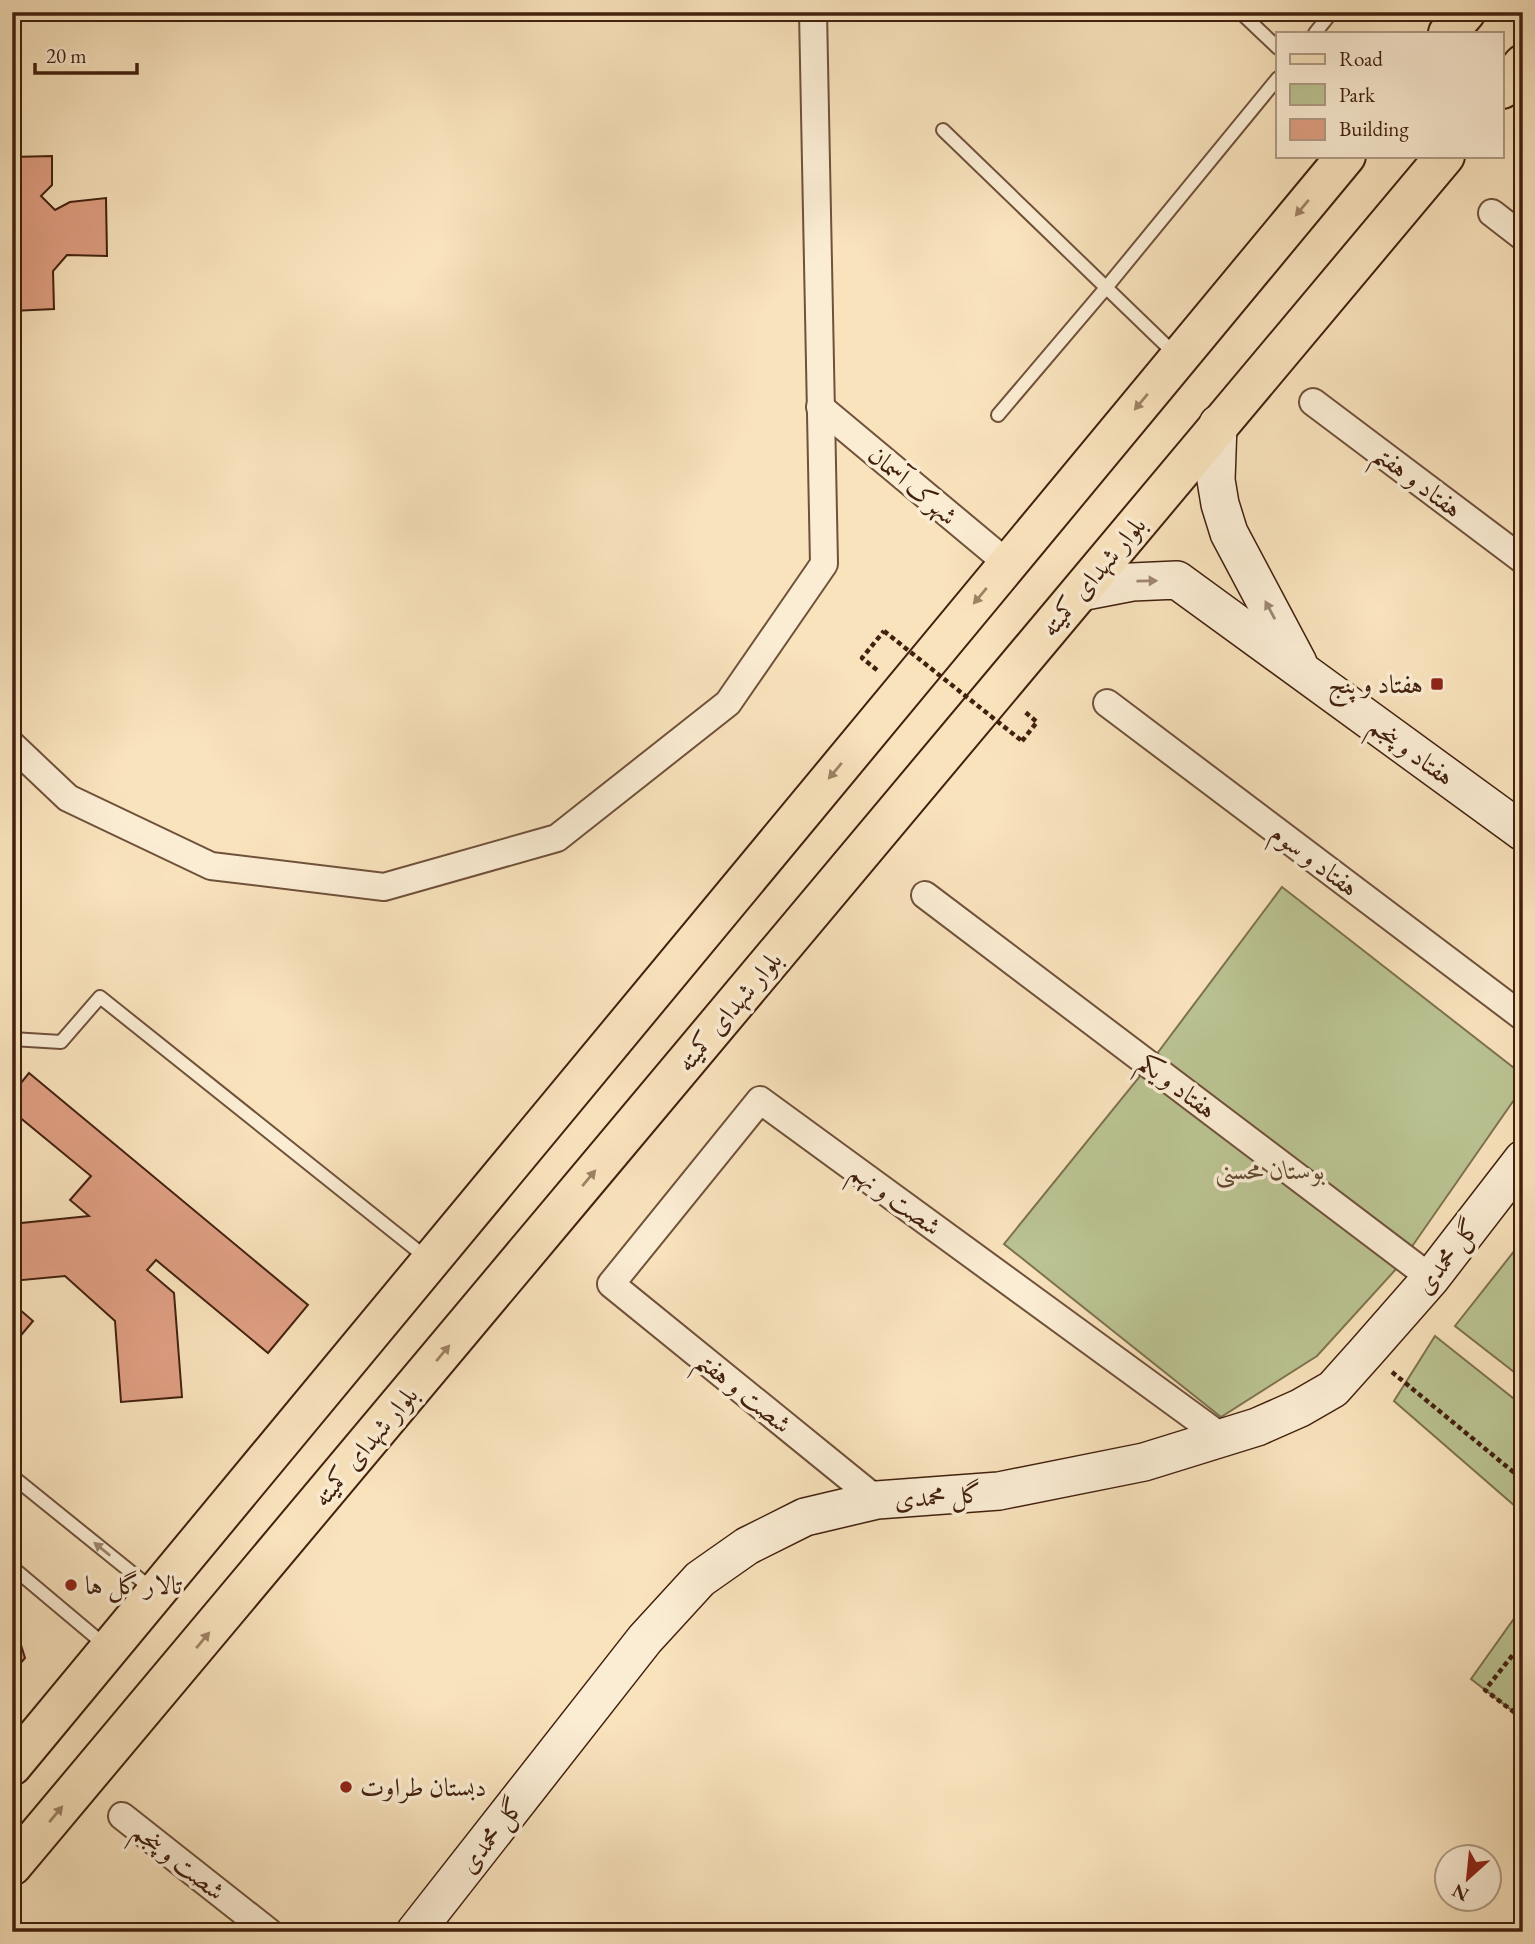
<svg xmlns="http://www.w3.org/2000/svg" width="1535" height="1944" viewBox="0 0 1535 1944" font-family="'EB Garamond',Amiri,serif">
  <rect width="100%" height="100%" fill="#f9e3bd"/>
  <filter id="stains"><feTurbulence type="fractalNoise" baseFrequency=".00286" numOctaves="4"/><feColorMatrix values="0 0 0 0 .2 0 0 0 0 .09 0 0 0 0 .02 0 0 0 .5 -.17"/></filter>
  <radialGradient id="worn" r=".72"><stop offset=".6" stop-color="#630" stop-opacity="0"/><stop offset="1" stop-color="#630" stop-opacity=".3"/></radialGradient>
  <g fill="#bbc493" stroke="#7e7250" stroke-width="2">
    <polygon points="1282,887 1523,1075 1523,1087 1397,1268 1317,1356 1221,1417 1004,1244 1141,1075"/>
    <polygon points="1523,1240 1523,1379 1455,1326"/>
    <polygon points="1435,1336 1523,1406 1523,1513 1394,1401"/>
    <polygon points="1523,1606 1523,1719 1471,1679"/>
  </g>
  <g fill="#e09f83" stroke="#42200e" stroke-width="2">
    <polygon points="51,12 103,12 103,15 51,19"/>
    <polygon points="52,156 52,185 41,196 55,210 70,202 106,198 107,256 67,255 53,271 54,309 12,311 12,157"/>
    <polygon points="29,1073 308,1305 268,1353 156,1260 147,1270 174,1293 182,1397 121,1402 115,1321 65,1276 12,1281 12,1224 89,1216 70,1200 91,1176 12,1111 12,1094"/>
    <polygon points="12,1303 33,1321 12,1346"/>
    <polygon points="12,1616 25,1658 12,1673"/>
  </g>
  <g fill="none" stroke-linecap="round" stroke-linejoin="round">
    <defs>
      <g id="lane">
        <polyline points="1240,12 1278,48"/>
        <polyline points="1315,33 1332,12"/>
        <polyline points="943,130 1177,356"/>
        <polyline points="998,415 1105,289 1278,78"/>
        <polyline points="12,1039 61,1042 100,997 428,1259"/>
        <polyline points="12,1476 152,1589"/>
        <polyline points="12,1567 106,1646"/>
      </g>
      <g id="street">
        <polyline points="1492,213 1523,237"/>
        <polyline points="1313,402 1523,560"/>
        <polyline points="820,407 1007,563"/>
        <polyline points="1107,703 1523,1017"/>
        <polyline points="12,745 68,798 211,866 384,887 557,838 728,703 824,564 813,12"/>
        <polyline points="925,895 1431,1278"/>
        <polyline points="877,1500 611,1284 760,1100 1223,1438"/>
        <polyline points="122,1816 269,1932"/>
      </g>
      <g id="secondary">
        <polyline points="1218,424 1216,480 1220,504 1229,533 1298,663"/>
        <polyline points="1080,592 1132,582 1177,580 1523,832"/>
        <polyline points="415,1932 645,1639 700,1579 747,1546 805,1517 877,1500 999,1491 1144,1462 1257,1427 1300,1408 1333,1389 1367,1351 1431,1278 1523,1159"/>
      </g>
      <g id="primary">
        <polyline points="1448,33 1466,12"/>
        <polyline points="1502,89 1523,64"/>
        <polyline points="12,1766 1346,156"/>
        <path d="M12,1866c480,-568 952,-1143 1433,-1710"/>
      </g>
    </defs>
    <use href="#lane" stroke="#70513a" stroke-width="16"/>
    <use href="#street" stroke="#70513a" stroke-width="30"/>
    <use href="#secondary" stroke="#42200e" stroke-width="40"/>
    <use href="#primary" stroke="#42200e" stroke-width="42"/>
    <g stroke="#42200e" stroke-width="4.5" stroke-dasharray="5 3.5" stroke-linecap="butt">
      <polyline points="877,670 862,658 884,631"/>
      <polyline points="1022,741 1037,722 1024,711"/>
      <polyline points="1392,1372 1523,1480"/>
      <polyline points="1523,1642 1485,1690 1523,1719"/>
    </g>
    <use href="#lane" stroke="#fbedd4" stroke-width="12"/>
    <use href="#street" stroke="#fbedd4" stroke-width="26"/>
    <use href="#secondary" stroke="#fbedd4" stroke-width="37"/>
    <use href="#primary" stroke="#f9e3bd" stroke-width="38"/>
    <polyline stroke="#42200e" stroke-width="4.5" stroke-dasharray="5 3.5" stroke-linecap="butt" points="884,631 1022,741"/>
  </g>
  <defs><path id="oneway-solid" d="M-6-.8H1V-3.2L6.5 0L1 3.2V.8H-6Z" transform="scale(1.75)"/></defs>
  <g fill="#9e8266">
    <use href="#oneway-solid" transform="translate(1302 208) rotate(130)"/>
    <use href="#oneway-solid" transform="translate(1141 402) rotate(130)"/>
    <use href="#oneway-solid" transform="translate(980 596) rotate(130)"/>
    <use href="#oneway-solid" transform="translate(835 771) rotate(130)"/>
    <use href="#oneway-solid" transform="translate(589 1178) rotate(-50)"/>
    <use href="#oneway-solid" transform="translate(443 1353) rotate(-50)"/>
    <use href="#oneway-solid" transform="translate(203 1640) rotate(-50)"/>
    <use href="#oneway-solid" transform="translate(56 1814) rotate(-50)"/>
  </g>
  <g fill="#9e8671">
    <use href="#oneway-solid" transform="translate(1147 581) rotate(-1)"/>
    <use href="#oneway-solid" transform="translate(1270 610) rotate(-118)"/>
    <use href="#oneway-solid" transform="translate(102 1549) rotate(-141)"/>
  </g>
  <g fill="#8f2418" stroke="#fbedd4" stroke-width="2.5">
    <rect x="1430" y="677" width="14" height="14" rx="3.5"/>
    <circle cx="71" cy="1585" r="7"/>
    <circle cx="346" cy="1787" r="7"/>
  </g>
  <g text-anchor="middle" dominant-baseline="central" stroke-width="7" stroke-linejoin="round" paint-order="stroke">
    <g font-size="26" fill="#42200e" stroke="#fbedd4">
      <text transform="translate(1418 481) rotate(37)">هفتاد و هفتم</text>
      <text transform="translate(913 485) rotate(40)">شهرک آسمان</text>
      <text transform="translate(1093 576) rotate(-50)">بلوار شهدای کمیته</text>
      <text transform="translate(1412 751) rotate(36)">هفتاد و پنجم</text>
      <text transform="translate(1315 860) rotate(37)">هفتاد و سوم</text>
      <text transform="translate(729 1011) rotate(-50)">بلوار شهدای کمیته</text>
      <text transform="translate(1178 1086) rotate(37)">هفتاد و یکم</text>
      <text transform="translate(896 1199) rotate(36)">شصت و نهم</text>
      <text transform="translate(1447 1256) rotate(-52)">گل محمدی</text>
      <text transform="translate(744 1392) rotate(39)">شصت و هفتم</text>
      <text transform="translate(365 1446) rotate(-50)">بلوار شهدای کمیته</text>
      <text transform="translate(938 1496) rotate(-4)">گل محمدی</text>
      <text transform="translate(491 1835) rotate(-52)">گل محمدی</text>
      <text transform="translate(179 1861) rotate(38)">شصت و پنجم</text>
    </g>
    <g font-size="26" fill="#42200e" stroke="#fbedd4" text-anchor="start">
      <text x="1423" y="684" text-anchor="end">هفتاد و پنج</text>
      <text x="85" y="1585">تالار گل ها</text>
      <text x="360" y="1787">دبستان طراوت</text>
    </g>
    <g font-size="26" font-style="italic" fill="#60492f" stroke="#fbedd4">
      <text x="1270" y="1170">بوستان محسنی</text>
    </g>
  </g>
  <rect width="1535" height="1944" fill="none" stroke="#f9e3bd" stroke-width="42"/>
  <rect x="14" y="14" width="1507" height="1916" fill="none" stroke="#42200e" stroke-width="3.5"/>
  <rect x="21" y="21" width="1493" height="1902" fill="none" stroke="#42200e" stroke-width="2"/>
  <rect x="1276" y="32" width="228" height="126" fill="#fbedd4" stroke="#b19b85" stroke-width="2"/>
  <rect x="1290" y="54" width="35" height="10" fill="#f9e3bd" stroke="#b19b85" stroke-width="2"/>
  <text x="1339" y="66" font-size="21" fill="#42200e">Road</text>
  <rect x="1290" y="84" width="35" height="21" fill="#bbc493" stroke="#b19b85" stroke-width="2"/>
  <text x="1339" y="102" font-size="21" fill="#42200e">Park</text>
  <rect x="1290" y="119" width="35" height="21" fill="#e09f83" stroke="#b19b85" stroke-width="2"/>
  <text x="1339" y="136" font-size="21" fill="#42200e">Building</text>
  <g transform="translate(1468 1878) rotate(207)"><circle r="33" fill="#fbedd4" stroke="#b19b85" stroke-width="2"/>
  <path d="M0-5L12 26L0 18L-12 26Z" fill="#8f2418"/>
  <text y="-10" font-size="19" font-weight="bold" text-anchor="middle" fill="#42200e">N</text>
  </g>
  <path d="M35 63v10h102v-10" fill="none" stroke="#42200e" stroke-width="3.5"/>
  <text x="46" y="63" font-size="21" fill="#42200e" stroke="#fbedd4" stroke-width="5" paint-order="stroke">20 m</text>
  <rect width="100%" height="100%" filter="url(#stains)"/>
  <rect width="100%" height="100%" fill="url(#worn)"/>
</svg>
